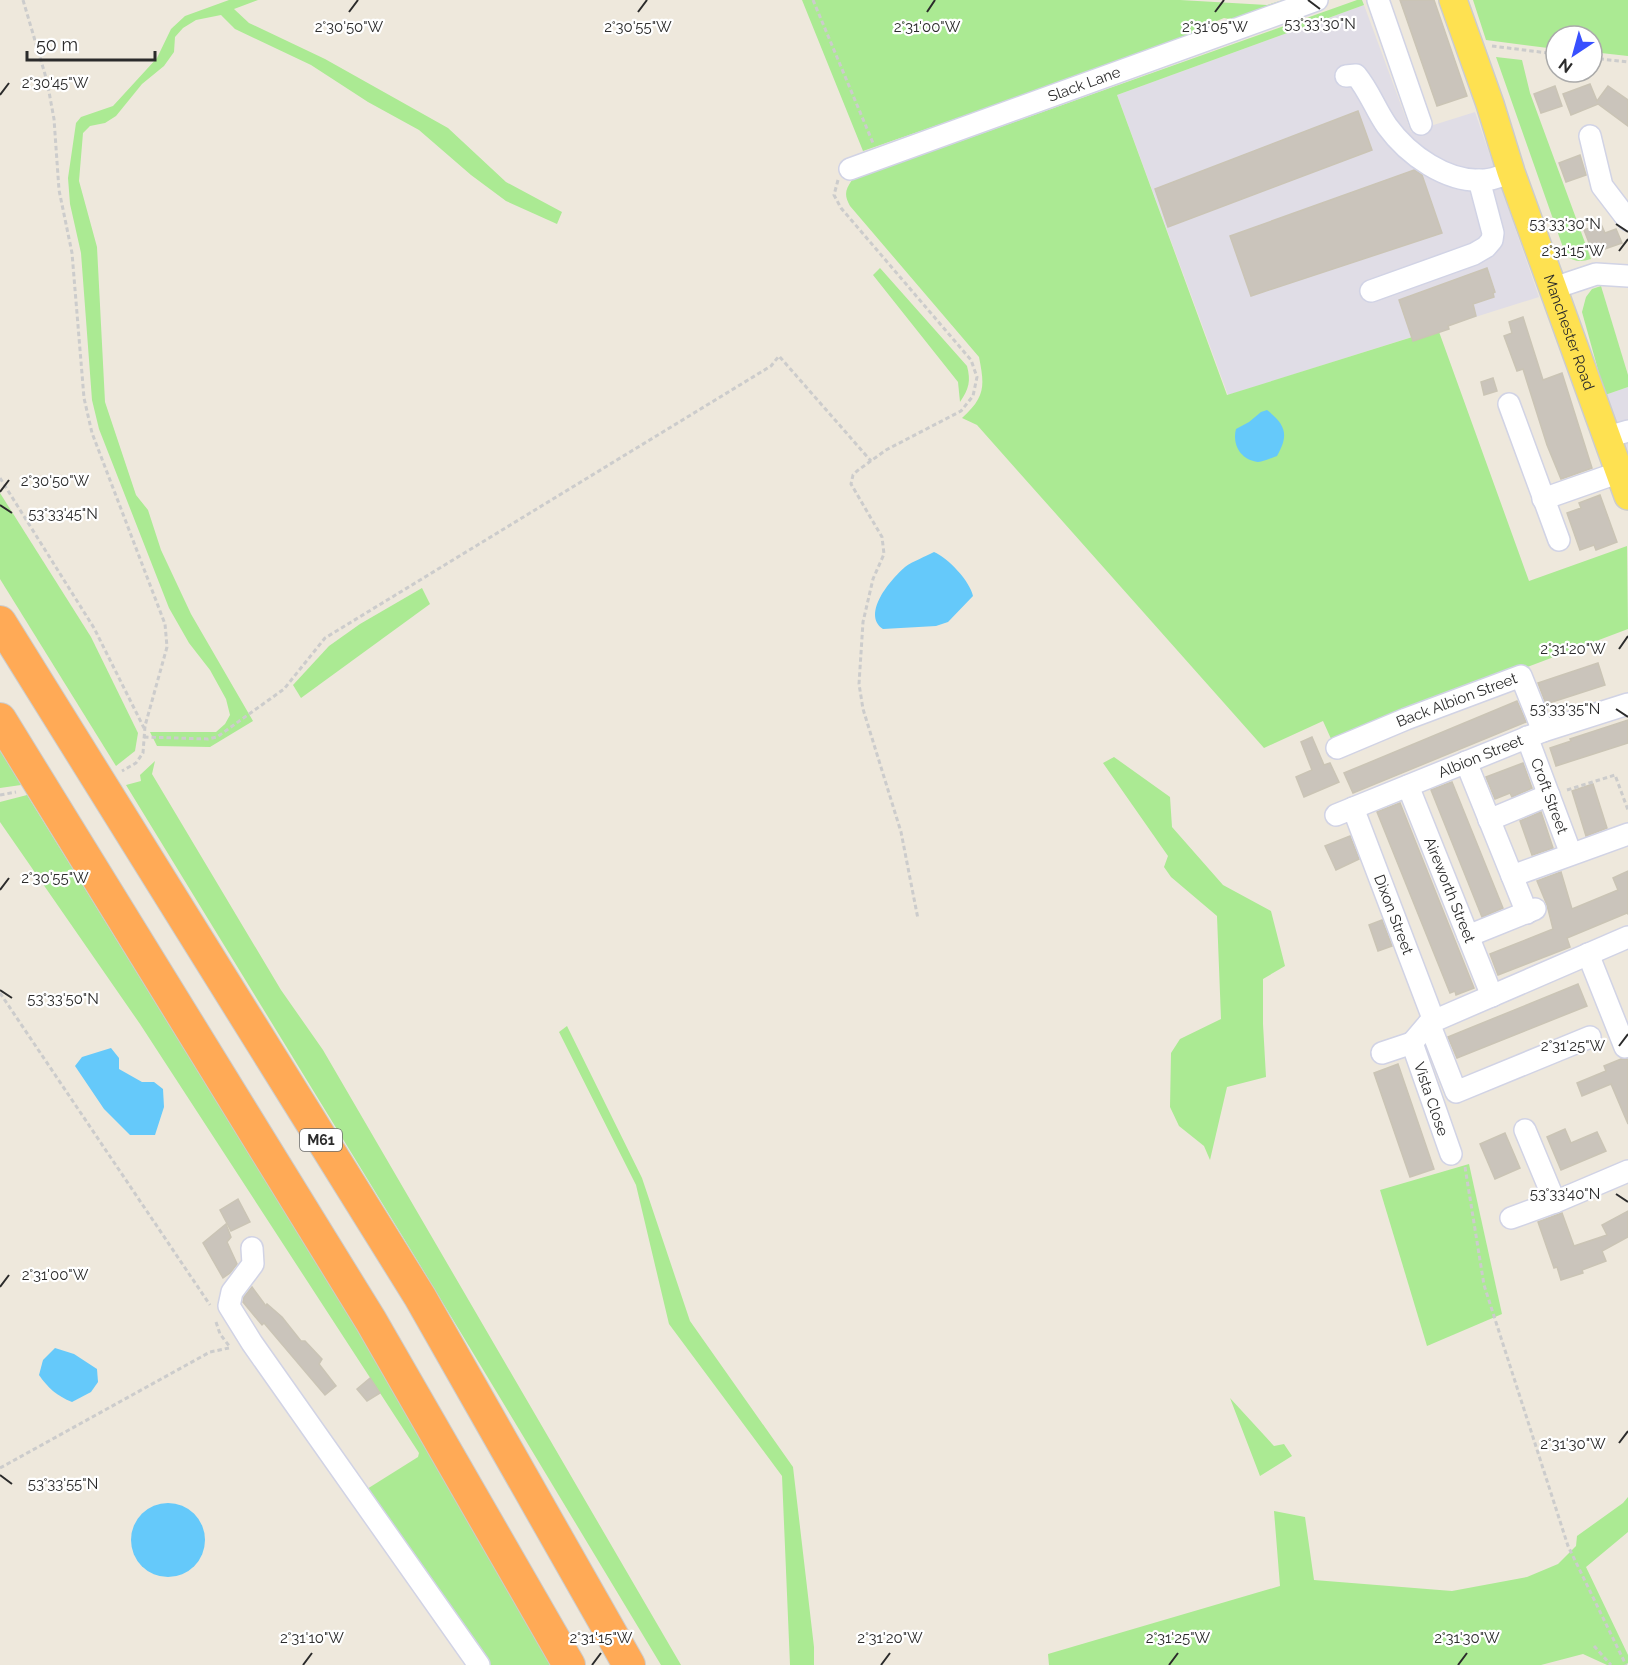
<svg xmlns="http://www.w3.org/2000/svg" width="1628" height="1665" viewBox="0 0 1628 1665" font-family="Raleway,sans-serif">
  <rect width="100%" height="100%" fill="#eee8dc"/>
  <g fill="#e0dde6">
    <polygon points="1364,5 1411,132 1475,112 1539,297 1228,395 1117,95"/>
    <polygon points="1628,387 1628,466 1605,395"/>
  </g>
  <g fill="#abea93">
    <polygon points="229,0 258,0 234,9 249,23 325,59 448,128 506,182 562,212 557,224 506,201 471,175 419,130 368,102 311,65 235,29 221,15 196,20 183,28 175,37 174,52 164,66 142,84 116,116 105,123 90,126 83,133 79,181 97,247 105,402 136,495 148,510 161,550 191,614 253,721 210,747 157,746 150,732 216,732 225,724 230,715 226,699 210,670 189,643 169,608 99,429 92,400 81,253 70,204 68,178 76,123 81,117 113,106 157,58 171,29 185,16"/>
    <polygon points="802,0 1180,0 1267,5 1283,0 1299,0 1239,21 1224,18 1202,27 1204,32 863,151"/>
    <path d="M1357,0h5l2,5 -247,90 110,300 211,-66 91,252 98,-35 1,83 -296,112 -9,-20 -59,27 -287,-323 -15,-7c23,-21 23,-31 17,-61l-129,-151c-6,-11 -5,-16 2,-26z"/>
    <polygon points="1473,0 1628,0 1628,56 1592,52 1592,36 1556,36 1556,49 1486,40"/>
    <path d="M1496,57l26,3 8,33 61,166c-10,3 -16,3 -25,-3z"/>
    <path d="M880,268l87,98c4,15 2,23 -7,36l-2,-20 -85,-107z"/>
    <polygon points="1601,286 1628,375 1628,387 1605,395 1582,312 1586,297 1592,289"/>
    <polygon points="0,493 91,637 138,733 135,751 116,766 0,579"/>
    <polygon points="422,588 430,604 301,698 293,685 329,646 360,624"/>
    <polygon points="0,750 21,785 0,788"/>
    <polygon points="1114,757 1170,797 1172,827 1223,885 1271,911 1285,966 1263,979 1263,1024 1266,1077 1227,1087 1210,1160 1204,1146 1179,1126 1170,1107 1171,1053 1180,1039 1221,1019 1217,916 1171,877 1164,867 1168,856 1103,763"/>
    <polygon points="155,761 152,774 281,990 323,1050 681,1665 661,1665 417,1260 126,785 141,781 140,775"/>
    <polygon points="27,795 414,1421 558,1665 487,1665 367,1489 418,1457 419,1453 140,1024 0,822 0,802"/>
    <polygon points="567,1026 642,1178 690,1321 793,1467 814,1647 814,1665 790,1665 782,1476 669,1324 636,1185 559,1032"/>
    <polygon points="1469,1164 1502,1314 1427,1346 1380,1190"/>
    <polygon points="1230,1398 1274,1446 1284,1444 1292,1456 1260,1476"/>
    <polygon points="1628,1497 1628,1532 1586,1567 1628,1655 1628,1663 1626,1665 1607,1665 1583,1654 1541,1665 1049,1665 1048,1654 1280,1586 1274,1511 1305,1517 1314,1580 1452,1591 1527,1577 1558,1564 1576,1546 1577,1536 1623,1503"/>
  </g>
  <g fill="#65c9fa">
    <path d="M1267,410c19,15 22,25 10,46 -6,2 -14,6 -19,6 -18,-2 -26,-18 -22,-33l13,-7 12,-10z"/>
    <path d="M934,552c14,6 36,29 39,44l-25,26 -12,4 -53,3c-22,-15 8,-50 22,-62 8,-6 20,-10 29,-15z"/>
    <polygon points="111,1048 119,1058 119,1069 142,1082 154,1082 163,1089 164,1107 155,1135 130,1135 104,1109 75,1066 82,1057"/>
    <path d="M55,1348l19,6 23,15 1,13 -7,10 -19,10c-15,-6 -24,-14 -33,-27l4,-15z"/>
    <circle cx="168" cy="1540" r="37"/>
  </g>
  <g fill="#cac4bb" stroke="#cac4b5" stroke-width="1.5">
    <polygon points="1400,0 1434,0 1467,96 1437,106"/>
    <polygon points="1590,84 1597,101 1608,86 1628,100 1628,126 1598,104 1571,115 1563,94"/>
    <polygon points="1555,86 1562,106 1541,113 1534,94"/>
    <polygon points="1358,111 1372,150 1168,227 1155,189"/>
    <polygon points="1580,155 1586,175 1566,182 1559,163"/>
    <polygon points="1414,170 1422,175 1442,233 1251,296 1230,236"/>
    <polygon points="1601,224 1605,233 1616,229 1622,243 1593,253 1584,230"/>
    <polygon points="1487,268 1495,292 1493,293 1494,297 1473,304 1476,316 1448,326 1449,329 1413,341 1399,300"/>
    <polygon points="1523,317 1543,380 1562,373 1592,468 1561,479 1547,445 1523,369 1517,371 1504,336 1512,333 1509,322"/>
    <polygon points="1493,378 1497,391 1484,395 1481,382"/>
    <polygon points="1600,495 1617,542 1596,550 1594,545 1580,550 1567,513 1581,508 1579,503"/>
    <polygon points="1598,663 1605,685 1546,704 1538,683"/>
    <polygon points="1517,701 1526,722 1353,793 1344,773"/>
    <polygon points="1628,720 1628,743 1556,766 1550,748 1571,741 1570,739"/>
    <polygon points="1312,737 1324,765 1330,763 1339,782 1304,797 1296,777 1312,770 1301,742"/>
    <polygon points="1523,763 1532,788 1512,797 1510,793 1495,799 1486,777"/>
    <polygon points="1452,782 1503,908 1482,917 1431,790"/>
    <polygon points="1593,784 1607,828 1586,836 1572,791"/>
    <polygon points="1400,803 1474,988 1456,995 1455,991 1450,993 1377,812"/>
    <polygon points="1541,812 1553,848 1532,855 1520,821"/>
    <polygon points="1350,836 1359,859 1336,870 1325,846"/>
    <polygon points="1628,871 1628,914 1627,913 1567,938 1570,947 1498,975 1490,954 1553,929 1547,905 1537,881 1561,872 1572,909 1618,890 1613,878"/>
    <polygon points="1382,920 1392,946 1378,951 1369,925"/>
    <polygon points="1578,984 1587,1006 1457,1058 1448,1037"/>
    <polygon points="1621,1059 1628,1059 1628,1124 1611,1084 1582,1096 1577,1083 1606,1071 1604,1066"/>
    <polygon points="1398,1064 1434,1169 1410,1177 1374,1073"/>
    <polygon points="1565,1129 1571,1143 1597,1132 1606,1151 1561,1170 1547,1137"/>
    <polygon points="1505,1133 1520,1168 1495,1179 1480,1144"/>
    <polygon points="238,1199 250,1222 231,1231 220,1210"/>
    <polygon points="1628,1211 1628,1237 1602,1251 1606,1261 1582,1270 1583,1273 1561,1280 1557,1267 1554,1268 1538,1222 1562,1213 1574,1246 1607,1235 1602,1225"/>
    <polygon points="226,1224 231,1237 227,1242 237,1264 230,1273 223,1278 203,1243"/>
    <polygon points="252,1287 266,1306 267,1304 282,1317 301,1341 305,1341 322,1359 319,1364 336,1386 325,1395 264,1323 262,1325 243,1302 244,1297"/>
    <polygon points="370,1378 380,1393 367,1401 357,1389"/>
  </g>
  <g fill="none" stroke-linecap="round" stroke-linejoin="round">
    <defs>
      <g id="minor">
        <polyline points="1378,0 1421,124"/>
        <path d="M1346,76l10,-1c14,17 19,34 31,51 21,29 60,57 97,54 9,0 19,-5 27,-8"/>
        <polyline points="1590,136 1602,186 1628,220"/>
        <path id="s1" d="M850,169l467,-169"/>
        <polyline points="1554,288 1596,274 1628,276"/>
        <polyline points="1371,291 1474,254 1486,247 1492,240 1493,233 1479,180"/>
        <polyline points="1509,404 1559,540"/>
        <polyline points="1607,437 1628,431"/>
        <polyline points="1543,499 1620,472"/>
        <path id="s2" d="M1527,737l44,117"/>
        <path id="s3" d="M1337,748l69,-29 115,-43 22,55"/>
        <polyline points="1466,762 1527,913"/>
        <path id="s4" d="M1408,786l84,210"/>
        <path id="s5" d="M1353,808l81,213"/>
        <path id="s6" d="M1336,815l207,-84 85,-27"/>
        <polyline points="1489,820 1549,795"/>
        <polyline points="1512,876 1628,834"/>
        <polyline points="1468,936 1535,909"/>
        <polyline points="1588,954 1625,1047 1628,1046"/>
        <polyline points="1429,1023 1456,1092 1590,1037"/>
        <polyline points="1382,1053 1412,1043"/>
        <polyline points="1525,1130 1555,1202"/>
        <polyline points="1451,1154 1412,1043 1429,1023 1628,937"/>
        <polyline points="1511,1218 1555,1202 1628,1171"/>
        <polyline points="252,1248 253,1264 232,1292 229,1306 252,1343 479,1665"/>
      </g>
      <g id="major">
        <path id="s7" d="M1453,0l37,104 21,68 117,324"/>
      </g>
      <g id="highway">
        <polyline points="0,622 420,1297 629,1665"/>
        <polyline points="0,719 371,1321 569,1665"/>
      </g>
    </defs>
    <use href="#minor" stroke="#d1d3e5" stroke-width="24"/>
    <use href="#major" stroke="#ccc" stroke-width="30"/>
    <use href="#highway" stroke="#ccc" stroke-width="34"/>
    <g stroke="#ccc" stroke-width="3" stroke-dasharray="4.5 3" stroke-linecap="butt">
      <polyline points="23,0 47,81 54,119 59,190 72,253 84,398 92,433 165,624 167,647 145,726 143,753 136,763 122,771"/>
      <polyline points="813,0 873,143"/>
      <polyline points="1492,46 1556,54"/>
      <polyline points="1592,58 1628,62"/>
      <polyline points="838,180 834,195 841,208 971,360 977,377 973,396 961,411 886,450 857,471 853,475 851,484 882,537 884,554 873,579 863,622 859,684 863,709 901,832 918,919"/>
      <polyline points="0,478 94,628 144,728"/>
      <polyline points="144,737 208,739 217,737 284,689 325,638 771,366 779,356 871,461"/>
      <polyline points="1567,790 1615,775 1628,810"/>
      <polyline points="0,795 16,792"/>
      <polyline points="0,993 210,1305"/>
      <polyline points="1465,1167 1484,1285 1568,1546 1626,1665"/>
      <polyline points="216,1322 220,1334 230,1347"/>
      <polyline points="0,1468 210,1352 229,1348"/>
      <polyline points="1594,1646 1611,1665"/>
    </g>
    <use href="#minor" stroke="#fff" stroke-width="21"/>
    <use href="#major" stroke="#fee151" stroke-width="27"/>
    <use href="#highway" stroke="#ffaa56" stroke-width="32"/>
  </g>
  <path fill="none" stroke="#2b2b2b" stroke-width="2" d="M1308,0l12,9M349,12l9,-12M638,12l9,-12M927,12l8,-12M1215,12l9,-12M0,95l9,-12M1616,224l12,8M1619,251l9,-12M0,492l9,-12M0,505l12,8M1619,649l9,-13M1616,709l12,8M0,890l9,-12M0,990l12,8M1619,1046l9,-12M1616,1194l12,8M0,1287l9,-12M1619,1443l9,-12M0,1475l12,9M303,1665l9,-12M592,1665l9,-12M881,1665l9,-12M1169,1665l9,-12M1458,1665l9,-12"/>
  <g text-anchor="middle" dominant-baseline="central" stroke-width="4.5" stroke-linejoin="round" paint-order="stroke">
    <rect fill="#fff" stroke="#6b6b6b" stroke-width="1.5" x="300" y="1129" width="42" height="22" rx="4.5"/>
    <g font-size="14" font-weight="bold" fill="#2b2b2b">
      <text x="321" y="1140">M61</text>
    </g>
    <g font-size="15" fill="#2b2b2b" stroke="#fff">
      <text stroke="none"><textPath href="#s1" startOffset="249">Slack Lane</textPath></text>
      <text stroke="none"><textPath href="#s7" startOffset="352">Manchester Road</textPath></text>
      <text stroke="none"><textPath href="#s3" startOffset="129">Back Albion Street</textPath></text>
      <text stroke="none"><textPath href="#s6" startOffset="156">Albion Street</textPath></text>
      <text stroke="none"><textPath href="#s2" startOffset="63">Croft Street</textPath></text>
      <text stroke="none"><textPath href="#s4" startOffset="112">Aireworth Street</textPath></text>
      <text stroke="none"><textPath href="#s5" startOffset="114">Dixon Street</textPath></text>
      <text transform="translate(1431 1099) rotate(71)">Vista Close</text>
    </g>
  </g>
  <g font-size="15" text-anchor="middle" fill="#2b2b2b" stroke="#fff" stroke-width="4.5" stroke-linejoin="round" paint-order="stroke">
    <text x="1320" y="29">53°33'30"N</text>
    <text x="349" y="32">2°30'50"W</text>
    <text x="638" y="32">2°30'55"W</text>
    <text x="927" y="32">2°31'00"W</text>
    <text x="1215" y="32">2°31'05"W</text>
    <text x="55" y="88">2°30'45"W</text>
    <text x="1565" y="229">53°33'30"N</text>
    <text x="1573" y="256">2°31'15"W</text>
    <text x="55" y="486">2°30'50"W</text>
    <text x="63" y="519">53°33'45"N</text>
    <text x="1573" y="654">2°31'20"W</text>
    <text x="1565" y="714">53°33'35"N</text>
    <text x="55" y="883">2°30'55"W</text>
    <text x="63" y="1004">53°33'50"N</text>
    <text x="1573" y="1051">2°31'25"W</text>
    <text x="1565" y="1199">53°33'40"N</text>
    <text x="55" y="1280">2°31'00"W</text>
    <text x="1573" y="1449">2°31'30"W</text>
    <text x="63" y="1489">53°33'55"N</text>
    <text x="312" y="1643">2°31'10"W</text>
    <text x="601" y="1643">2°31'15"W</text>
    <text x="890" y="1643">2°31'20"W</text>
    <text x="1178" y="1643">2°31'25"W</text>
    <text x="1467" y="1643">2°31'30"W</text>
  </g>
  <g transform="translate(1574 54) rotate(216)"><circle r="28" fill="#ffffff" stroke="#aaaaaa" stroke-width="1.5"/>
  <path d="M0-4.5L10 22L0 15L-10 22Z" fill="#3850ff"/>
  <text y="-9" font-size="16" font-weight="bold" text-anchor="middle" fill="#2b2b2b">N</text>
  </g>
  <path d="M27 51v9h128v-9" fill="none" stroke="#2b2b2b" stroke-width="3"/>
  <text x="36" y="51" font-size="18" fill="#2b2b2b" stroke="#ffffff" stroke-width="4.5" paint-order="stroke">50 m</text>
</svg>
